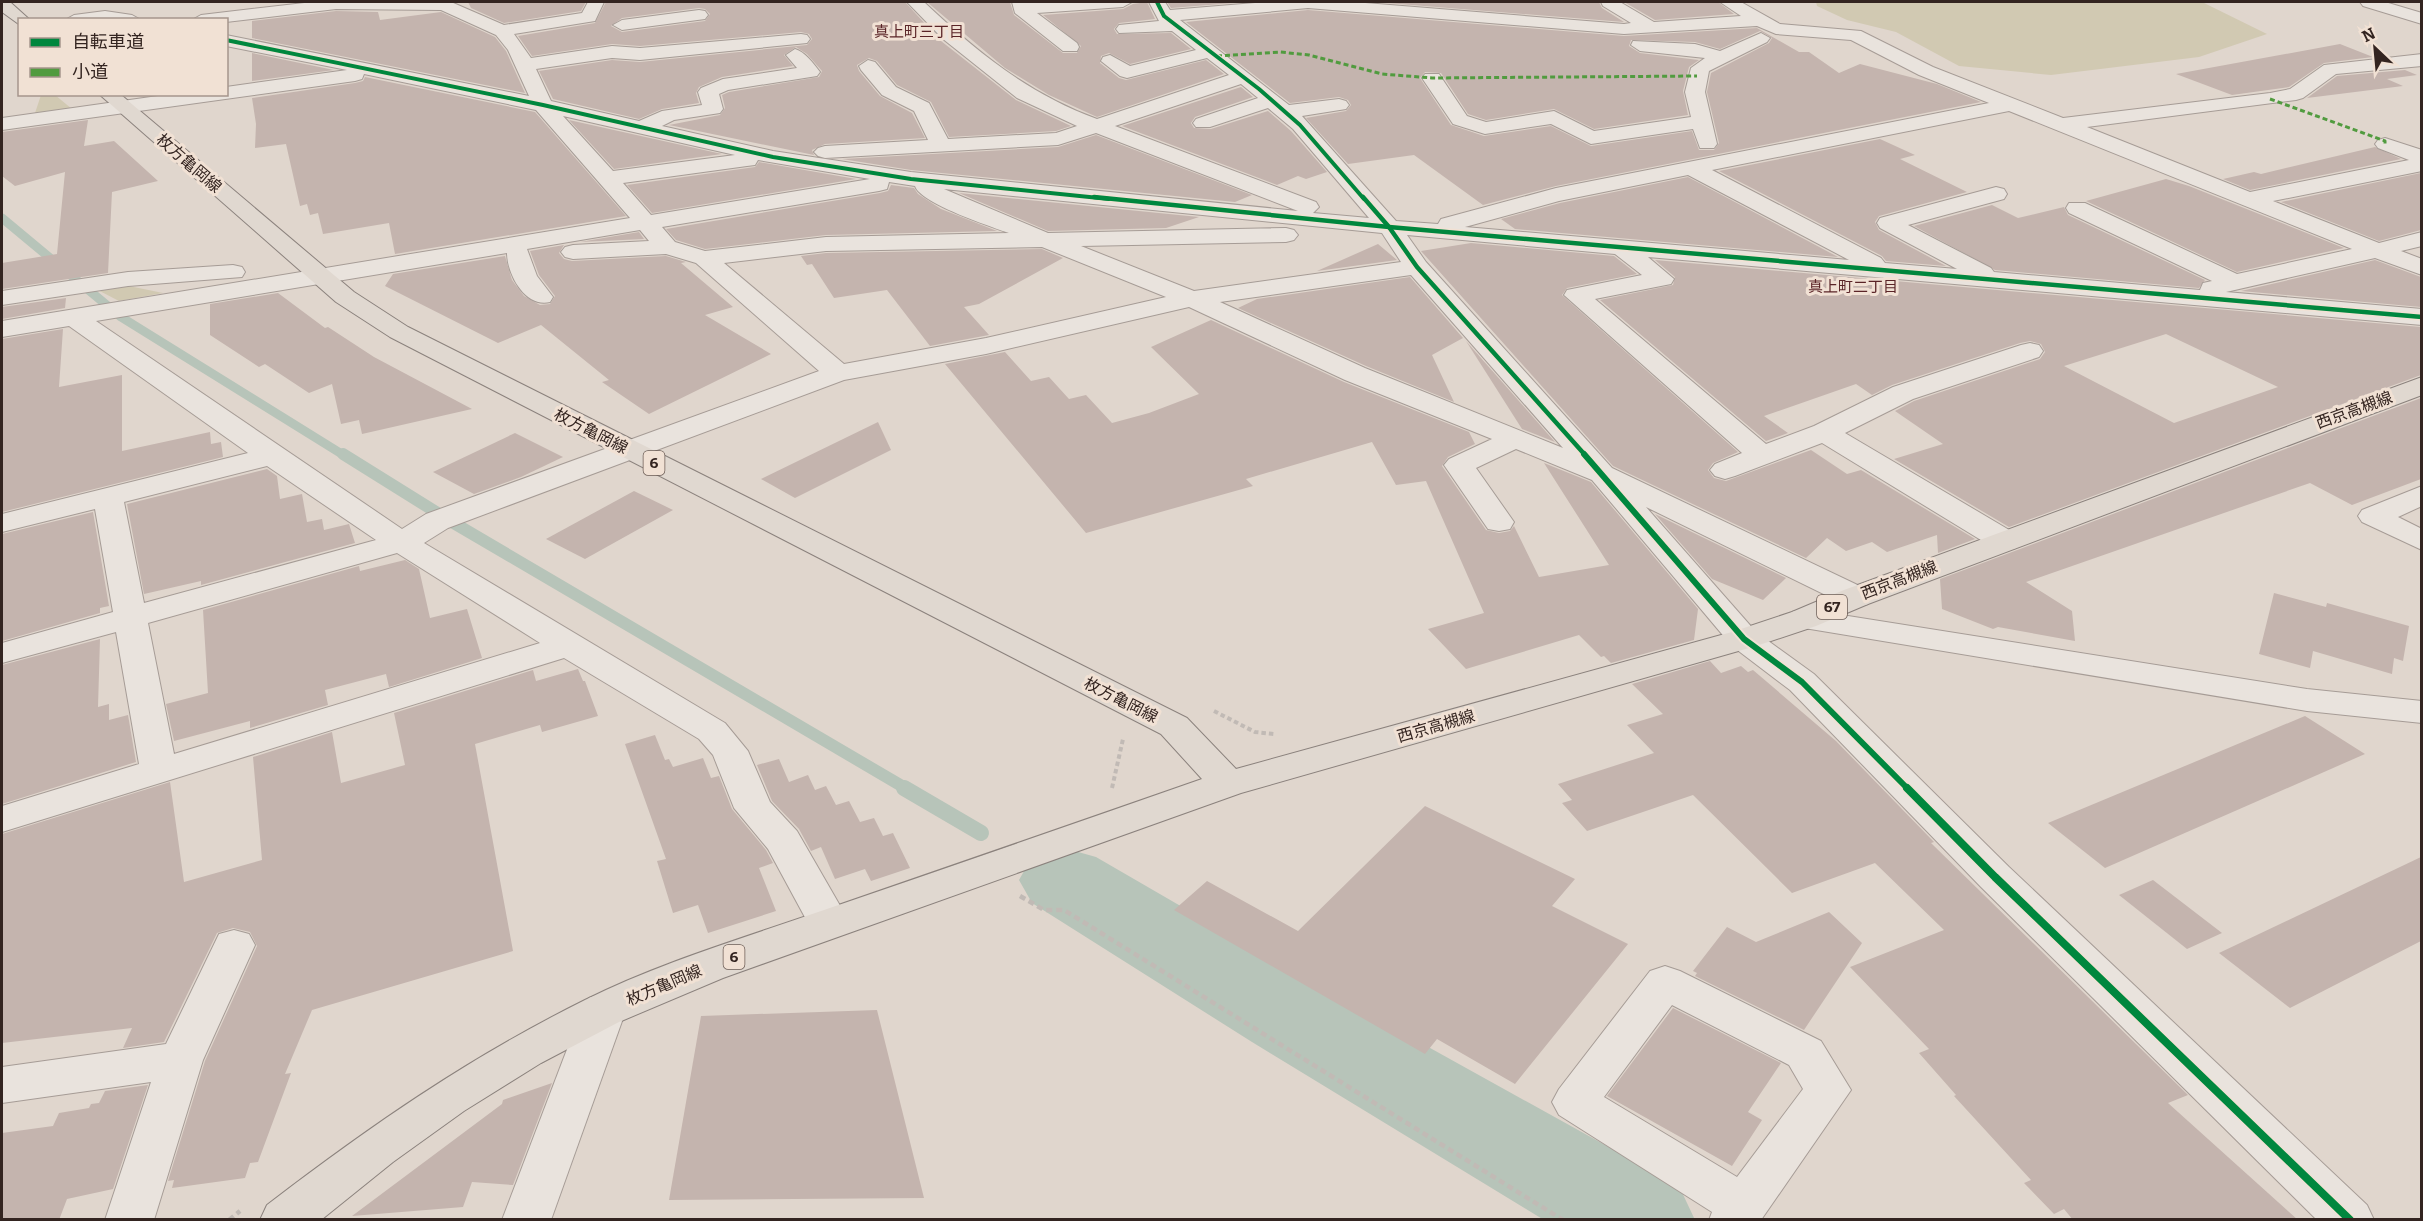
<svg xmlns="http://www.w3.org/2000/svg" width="2423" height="1221" viewBox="0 0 2423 1221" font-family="Bitter,'Noto Sans JP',serif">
  <rect width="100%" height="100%" fill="#e0d6cd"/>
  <g fill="#d1c9b2">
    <polygon points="1816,2 2202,2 2267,34 2199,57 2051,75 1959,66 1896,32 1847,20 1817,6"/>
    <polygon points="41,95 55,95 72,109 34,116"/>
    <polygon points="124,285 163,293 119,301 92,287"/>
  </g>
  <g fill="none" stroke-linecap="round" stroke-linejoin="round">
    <polyline stroke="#b7c4b9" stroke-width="9" points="2,218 121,317 345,456"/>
    <polyline stroke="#b7c4b9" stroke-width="12" points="343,454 452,522 907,789"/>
    <polyline stroke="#b7c4b9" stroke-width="16" points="904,788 981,833"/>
    <polygon fill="#b7c4b9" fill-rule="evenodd" points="1064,848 1096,857 1322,988 1679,1186 1695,1220 1544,1220 1252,1042 1032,903 1019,880 1032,857"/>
  </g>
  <g fill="#c4b4ae" fill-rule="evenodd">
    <polygon points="468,2 586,2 581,11 504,23 471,8"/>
    <path d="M606,2h299l36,39 75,59 55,26 -15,5 -107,6 -18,-35 -34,-17 -20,-24 -8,-3 -12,7 2,6 21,25 32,17 13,25 -100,6 -13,6 2,5 -145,-30 51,-10 5,-7 -3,-13 7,-3 90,-15 3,-6 -15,-17 -11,-7 -12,8 9,11 -71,11 -23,10 -3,6 3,10 -37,6 -23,10 -86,-20 -14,-28 73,-11 28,2 167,-17 5,-6 -3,-5 -8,-2 -161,14 -28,-2 -80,12 -14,-20 77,-13zM699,8l6,1 5,5 -5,7 -83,11 -11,-6 11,-8z"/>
    <polygon points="927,2 1010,2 1014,15 1063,53 1077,53 1081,46 1043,15 1123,9 1133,4 1147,2 1155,19 1119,23 1114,29 1117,34 1171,33 1191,49 1130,64 1109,53 1101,56 1100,63 1119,78 1126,80 1206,60 1224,74 1097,117 1049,95 1005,68"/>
    <polygon points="1167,2 1246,2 1171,8"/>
    <polygon points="1375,2 1599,2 1602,8 1624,22"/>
    <polygon points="1624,2 1718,2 1734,14 1655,20"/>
    <path d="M1308,10l316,26 133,-8 42,24h10l30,21 21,-9 77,20 44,18 -425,84 -73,19 -69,-50 -66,9 -42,-46 40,-7 5,-6 -3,-5 -9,-3 -49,6 -104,-81zM1760,31l12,7 -3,5 -58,30 -4,19 12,51 -5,7h-15l-7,-19 -101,15 -40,-20 -67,10 -33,-11 -31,-47 5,-6 16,1 27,41 18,6 68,-11 40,20 94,-14 -5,-24 6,-24 10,-7 -59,-7 -11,-7 2,-6 64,2 25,7z"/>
    <polygon points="336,11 378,12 380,20 441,12 495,37 506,51 525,93 252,38 252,21"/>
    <polygon points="2340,44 2373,57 2324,63 2289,87 2232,95 2176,74"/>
    <polygon points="252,53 334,70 252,81"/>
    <polygon points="2405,70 2417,75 2387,79 2403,86 2307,98 2337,76"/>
    <polygon points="365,77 535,112 626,216 395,254 389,223 323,234 318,213 310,215 307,204 300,206 286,144 255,148 256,124 252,98 355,83 363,81"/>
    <polygon points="1241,87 1253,97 1195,117 1191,123 1194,128 1211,129 1268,111 1291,131 1327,172 1306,179 1298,176 1277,185 1122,126"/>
    <polygon points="88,120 84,146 114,141 158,181 112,192 108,273 2,289 2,263 57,254 65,172 15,186 2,176 2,132"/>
    <polygon points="569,120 722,154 614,169"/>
    <polygon points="1096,135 1252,195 1235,202 911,170 842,159 1058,147"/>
    <polygon points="1880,139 1915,155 1900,159 1967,192 1879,216 1875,222 1879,230 1946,266 1886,261 1882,256 1719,171"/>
    <polygon points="2375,147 2401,159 2250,190 2223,179 2254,172 2261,174"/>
    <polygon points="759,162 856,179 652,213 627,185 755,167"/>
    <polygon points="2421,173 2421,230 2379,241 2281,202"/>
    <polygon points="1688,177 1838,257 1515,229 1501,219 1560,203"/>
    <polygon points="2166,179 2189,186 2344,248 2237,272 2086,201"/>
    <polygon points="891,185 914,188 918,194 941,209 997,231 826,235 705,249 676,240 666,229 880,193 888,191"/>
    <polygon points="959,193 1199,217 1166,228 1048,231"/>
    <polygon points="1992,205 2018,218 2064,207 2068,215 2205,280 2199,288 1995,270 1914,226"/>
    <polygon points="639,232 644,239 580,242"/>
    <polygon points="1471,243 1614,256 1637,274 1567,288 1562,295 1738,452 1713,463 1708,470 1714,478 1726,481 1811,450 1847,474 1861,470 1975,539 1938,553 1937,535 1887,552 1872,542 1846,551 1827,538 1806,558 1613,466 1421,251"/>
    <polygon points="1378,244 1397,260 1317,271"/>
    <polygon points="564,245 559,253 564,259 572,261 666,256 686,262 681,263 733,307 705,315 771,354 649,414 602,382 609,380 541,325 498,343 385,286 393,274 505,256 512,280 524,296 540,305 550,304 555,296 539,275 530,251"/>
    <polygon points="1042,249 1063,258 979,304 964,307 989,335 930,346 887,290 834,298 812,264 807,265 801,256 826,253"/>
    <path d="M1655,260l766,67v48l-412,152 -115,-68 49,-15 -48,-33 19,-10 126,-42 5,-7 -4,-8 -11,-3 -10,2 -128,42 -20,10 -16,-11 -92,32 24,17 -22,8 -166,-141 73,-15 2,-8zM2166,334l112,53 -104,36 -110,-57z"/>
    <polygon points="2375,260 2421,277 2421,307 2241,291"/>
    <polygon points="1410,277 1463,338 1432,355 1454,402 1366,366 1238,308 1257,299"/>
    <polygon points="278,293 325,328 328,327 374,357 472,409 362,434 359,420 341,424 332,384 309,393 265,364 259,367 210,335 210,304"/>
    <polygon points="66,298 65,308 2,319 2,307"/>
    <polygon points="1211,320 1344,382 1469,432 1475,444 1448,457 1442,466 1486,530 1499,533 1510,531 1514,526 1539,577 1609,565 1544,463 1591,482 1698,609 1694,640 1611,663 1604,656 1601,657 1579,635 1466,669 1428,629 1484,613 1426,481 1396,485 1372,442 1246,479 1253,486 1086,533 945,364 1005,352 1031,381 1049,377 1069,399 1086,395 1112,423 1149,413 1199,394 1151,347"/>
    <polygon points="63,329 59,387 122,375 122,451 210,432 211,444 221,442 223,457 2,512 2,339"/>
    <polygon points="1466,341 1555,442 1522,429"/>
    <polygon points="2421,398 2421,479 2352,505 2310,483 2026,582 2072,611 2075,641 1998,627 1993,629 1942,609 1940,579"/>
    <polygon points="878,422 891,450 795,498 761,479"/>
    <polygon points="515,433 563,457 521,477 474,494 433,472"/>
    <polygon points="267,469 277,476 280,499 302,494 307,522 322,519 324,530 349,524 355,543 201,585 201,581 144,594 127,504"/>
    <polygon points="634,491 673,510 585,559 546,539"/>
    <polygon points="93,512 109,606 100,608 100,613 2,641 2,534"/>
    <polygon points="1655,514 1786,578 1763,600 1712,579"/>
    <polygon points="405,560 419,569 430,618 467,609 482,658 389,687 386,674 325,690 328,705 250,728 250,721 174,741 166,704 208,693 203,610 359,566 360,571"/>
    <polygon points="2274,593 2326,607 2327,603 2409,626 2403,661 2394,658 2392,674 2313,651 2310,668 2259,654"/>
    <polygon points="100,639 98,707 109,704 109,720 128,715 136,762 2,804 2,665"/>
    <polygon points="1710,661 1721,673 1741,666 1748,672 1753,670 1836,741 1934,842 1931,843 2188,1095 2168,1103 2298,1220 2073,1220 2064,1209 2054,1214 2024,1183 2031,1180 1954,1096 1956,1095 1919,1053 1929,1049 1850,967 1944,930 1875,863 1792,893 1693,795 1587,831 1562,803 1572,800 1558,784 1654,753 1627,725 1663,714 1632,684"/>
    <polygon points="578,669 583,681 585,681 598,716 542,732 540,725 475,744 513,951 312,1010 285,1074 291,1073 258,1162 250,1163 245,1178 172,1188 174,1180 168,1181 205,1061 257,946 250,932 233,928 217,933 164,1042 123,1048 132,1028 2,1043 2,834 170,782 184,882 262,860 253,757 332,732 341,783 405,765 394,713 533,670 536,681"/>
    <polygon points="2305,716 2365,754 2105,868 2048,823"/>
    <polygon points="655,735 665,760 669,759 673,767 703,758 711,778 719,776 732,809 766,850 773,863 759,868 776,911 708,933 698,905 673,913 657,861 666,859 625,744"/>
    <polygon points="779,759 789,782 808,775 815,790 826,786 836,805 849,801 860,822 874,818 883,836 893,833 910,868 871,881 865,869 835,879 821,847 811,851 799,829 772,801 757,765"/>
    <polygon points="1425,806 1575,879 1552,906 1628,944 1515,1084 1437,1039 1425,1054 1174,910 1207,881 1298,931"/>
    <polygon points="2421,857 2421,941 2290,1008 2219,953"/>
    <polygon points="2153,880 2222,933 2187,949 2119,895"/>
    <polygon points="1829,912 1862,943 1804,1030 1695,976 1697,973 1693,971 1727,927 1756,942"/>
    <polygon points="1673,1008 1781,1063 1748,1112 1762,1120 1732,1166 1607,1096"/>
    <polygon points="877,1010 924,1198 669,1200 701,1016"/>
    <polygon points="552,1083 513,1185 472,1182 463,1207 352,1216 502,1104 503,1100"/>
    <polygon points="148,1085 113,1189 67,1199 59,1220 2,1219 2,1133 53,1126 59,1113 89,1108 91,1104 99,1103 105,1091"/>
  </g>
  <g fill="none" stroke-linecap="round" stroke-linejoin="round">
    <defs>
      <g id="minor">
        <path d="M313,2h138l53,23 78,-12 6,-11h16l-9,19 -81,13 17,24 81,-12 28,2 161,-14 6,1 3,4 -3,4 -167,17 -28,-2 -76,11 15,32 88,20 23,-10 40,-6 -4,-13 3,-4 22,-9 74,-11 -11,-13 9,-6c10,3 18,14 25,23l-3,4 -89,14 -9,4 4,15 -3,4 -46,7 -12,6 111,25 138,21 387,39 -202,-78 -38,12 -233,13 -7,-2 -4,-4 4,-4 7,-2 103,-6 -14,-29 -32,-16 -21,-25 -2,-4 9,-6 7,2 21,25 33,16 19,36 108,-6 21,-7 -60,-28 -74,-59 -36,-37h17c53,50 103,91 173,117l132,-44 -22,-17 -80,20 -7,-2 -19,-15 2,-4 7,-2 20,11 66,-16 -24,-19 -53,2 -3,-4 3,-4 40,-4 -10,-19h16l5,8 97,-8h86l271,22 7,-1 -28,-17 -2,-4h19l34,20 87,-6 -21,-14h21l39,22 81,7 72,36 130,51 207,-25 20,-4 34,-24 98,-11v12l-86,8 -33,24 -7,2 -209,27 163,65 159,-32 -31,-12 -3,-4 3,-4 7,-2 37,12v21l-149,30 106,42 43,-11v14l-21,5 21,8v16l-47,-17 -149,34 196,17v16l-774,-68 26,22 -3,5 -76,15 171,145 48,-18 79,-39 128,-42 9,-2 9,2 4,6 -4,6 -126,42 -68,34 171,101 5,7 -5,7 -11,2 -11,-2 -172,-105 -87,33 -10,3 -10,-3 -5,-6 5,-6 27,-11 -178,-158 3,-5 75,-15 -27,-21 -208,-19 19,27 186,206 256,122 4,7 -4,7 -12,3 -12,-3 -198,-97 110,125 58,42 195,193 358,338 7,15h-57l-336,-333 -191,-197 -58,-44 -140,-166 -76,-31 -40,19 38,54 -4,7 -11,2 -11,-2 -44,-64 5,-6 43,-20 -147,-59 -156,-73 -203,47 -142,26 -396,148 -24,15 301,180 23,28 22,51 27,29 53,92 -6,11 -15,4 -15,-4 -46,-85 -34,-41 -21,-53 -14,-16 -135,-81 -562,174v-26l137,-42 -23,-132 -114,31v-20l111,-31 -18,-103 -93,23v-18l246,-61 -179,-127 -67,11v-16l628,-103 -94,-108 -172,-36 -2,5 -7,2 -353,49v-12l170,-24h54v-7l121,-17 -121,-24v-11l303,61 -21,-46 -12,-15 -55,-25 -105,-1 -110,13v-2h-34l9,-5zM1308,8l316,26 133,-8 19,8 75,6 68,35 70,28 -433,85 -115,31 -3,5 -42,-3 -94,-105 44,-7 3,-4 -3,-4 -7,-2 -50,6 -109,-85zM1241,84l17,14 -62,21 -3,4 3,4h14l58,-19 25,21 76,89 -56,-5 6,-6 -3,-5 -201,-76zM2009,111l343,138 -115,25 -152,-71h-16l-3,5 3,5 143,68 -9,2 -3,7 -206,-18 -3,-4 -83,-43 96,-26 3,-5 -3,-5 -8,-2 -116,31 -3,5 3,5 77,41 -72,-6 -4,-5 -169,-88zM563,116l172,39 -122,16zM758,160l112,19 -219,36 -28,-32 124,-17 8,-1zM1688,175l161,85 -384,-33 94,-26zM889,182l26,4c5,17 74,40 94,47l-183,4 -121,14 -30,-9 -13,-15 217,-36 8,-2zM944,189l438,44 19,29 -207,29 -113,-45 205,-4 8,-2 4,-5 -4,-5 -8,-2 -238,5zM640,230l9,11 -76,4 -8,2 -4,5 4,5 8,2 93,-5 30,9 123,108 -393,143 -24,15 -306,-208 411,-68c0,21 18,55 43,49l3,-5 -16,-21 -10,-27zM1042,247l124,50 -180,41 -142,26 -120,-101 102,-12zM1411,275l152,173 -198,-80 -145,-66zM267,466l109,74 -232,63 -20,-101zM397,553l143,90 -366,111 -26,-131z"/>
        <polygon points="1012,2 1132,2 1123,7 1037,13 1077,43 1079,47 1077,51 1063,51 1015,13"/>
        <polygon points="2360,2 2385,2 2422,13 2422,24 2363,6"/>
        <polygon points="699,10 705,11 708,15 705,19 622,30 613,25 622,20"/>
        <polygon points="105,11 132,15 141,20 65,20 74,15"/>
        <polygon points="1761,33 1770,38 1767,42 1709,71 1705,92 1717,144 1714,148 1700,148 1693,129 1591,144 1551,124 1485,134 1453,124 1422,78 1425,74 1439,74 1467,116 1486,122 1554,111 1594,131 1691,117 1685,92 1691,68 1705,58 1640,51 1631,45 1633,41 1695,44 1720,51"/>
        <polygon points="233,265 242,267 245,272 242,277 128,286 2,305 2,291 128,272"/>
        <polygon points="2422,486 2422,506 2398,517 2422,529 2422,550 2362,522 2358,516 2362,510"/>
        <polygon points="1804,609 2307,689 2422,701 2422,723 2307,711 1792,626 1787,619 1792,612"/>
        <polygon points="234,930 249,934 255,945 203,1060 154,1220 105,1220 151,1082 2,1103 2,1067 166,1044 219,934"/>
        <path d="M1665,966l15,5 141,70 30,49 -90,130h-52l3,-8 -153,-97 -7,-13 7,-13 91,-118zM1672,1005l117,60 14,24 -66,88 -133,-80z"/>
        <polygon points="604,993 619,998 626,1010 551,1220 502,1220 582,1010 589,998"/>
      </g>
      <g id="major">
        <polygon points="2,2 10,2 30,20 20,20 20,25 2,12"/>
        <path d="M99,94h21l234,198 54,35 779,391 49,51 496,-137 60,-20 52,-22 578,-213v18l-554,209 -52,22 -60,20 -515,147 -518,185 -104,44 -78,41 -77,48 -71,51 -72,58h-61l7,-15c103,-79 201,-147 318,-205 76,-38 159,-62 239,-90 126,-43 252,-87 378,-131l-41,-45 -771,-397 -54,-35z"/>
      </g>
    </defs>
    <use href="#minor" stroke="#a69c96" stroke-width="2"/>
    <use href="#major" stroke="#8b827d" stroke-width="2"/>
    <g stroke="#c1bab5" stroke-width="4" stroke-dasharray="4.5 3" stroke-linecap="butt">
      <polyline points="1214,711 1255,732 1274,734"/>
      <polyline points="1112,788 1123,739"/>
    </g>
    <g stroke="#c1bab5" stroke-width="4.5" stroke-dasharray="6 4" stroke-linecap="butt">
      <polyline points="1020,896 1044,910 1064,910 1563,1220"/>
      <polyline points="229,1220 240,1211"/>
    </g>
    <use href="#minor" fill="#e9e3dd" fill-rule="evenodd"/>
    <use href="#major" fill="#e0d8d0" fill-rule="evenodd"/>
    <g stroke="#519b3f" stroke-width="3" stroke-dasharray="5 3" stroke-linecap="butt">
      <polyline points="1217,56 1280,52 1309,55 1382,74 1432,78 1697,76"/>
      <polyline points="2270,99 2385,141 2385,144"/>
    </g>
    <defs>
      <g id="cycleway-far3">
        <polyline points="1157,2 1164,16 1259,89 1300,125 1364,199"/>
        <polyline points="226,40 543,105 773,157 911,179 1109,199"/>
      </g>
      <g id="cycleway-far2">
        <polyline points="1094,197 1389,227 2422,317"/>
        <polyline points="1363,197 1389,227 1417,267 1586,456"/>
      </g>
      <polyline id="cycleway-far1" points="1584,454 1744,639 1802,682 1908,789"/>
      <polyline id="cycleway" points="1907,788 1995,877 2350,1220"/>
    </defs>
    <use href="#cycleway-far3" stroke="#f1e1d4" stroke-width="6"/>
    <use href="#cycleway-far2" stroke="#f1e1d4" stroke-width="8"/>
    <use href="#cycleway-far1" stroke="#f1e1d4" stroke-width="10"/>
    <use href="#cycleway" stroke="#f1e1d4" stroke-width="11"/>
    <use href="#cycleway-far3" stroke="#00873e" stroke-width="4"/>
    <use href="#cycleway-far2" stroke="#00873e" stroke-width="4.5"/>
    <use href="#cycleway-far1" stroke="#00873e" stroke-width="6"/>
    <use href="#cycleway" stroke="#00873e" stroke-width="8"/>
  </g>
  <g text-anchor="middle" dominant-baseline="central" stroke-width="6" stroke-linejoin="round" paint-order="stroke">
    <g font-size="15" fill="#5a2427" stroke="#f1e1d4">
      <text x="919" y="32">真上町三丁目</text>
      <text x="1853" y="287">真上町二丁目</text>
    </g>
    <g fill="#f1e1d4" stroke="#6c5d56" stroke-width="1.5">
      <rect x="643.5" y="451" width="21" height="24" rx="4.5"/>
      <rect x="1817" y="595" width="30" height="24" rx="4.5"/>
      <rect x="723.5" y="945" width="21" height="24" rx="4.5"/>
    </g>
    <g font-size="15" font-weight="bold" fill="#332420">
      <text x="654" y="463">6</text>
      <text x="1832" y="607">67</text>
      <text x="734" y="957">6</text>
    </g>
    <g font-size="16" fill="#332420" stroke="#f1e1d4">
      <text transform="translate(189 163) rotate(41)">枚方亀岡線</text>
      <text transform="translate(2354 410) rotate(-20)">西京高槻線</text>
      <text transform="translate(591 431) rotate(27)">枚方亀岡線</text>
      <text transform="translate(1899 580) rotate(-21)">西京高槻線</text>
      <text transform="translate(1121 700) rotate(27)">枚方亀岡線</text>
      <text transform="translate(1436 726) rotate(-16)">西京高槻線</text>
      <text transform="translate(664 985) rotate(-23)">枚方亀岡線</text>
    </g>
  </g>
  <rect width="2423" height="1221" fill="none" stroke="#332420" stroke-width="6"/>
  <rect x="18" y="18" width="210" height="78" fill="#f1e1d4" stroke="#a5958c" stroke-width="1.5"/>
  <rect x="30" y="38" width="30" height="9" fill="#00873e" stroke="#a5958c" stroke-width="1.5"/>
  <text x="72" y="48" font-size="18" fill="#332420">自転車道</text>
  <rect x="30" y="68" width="30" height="9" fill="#519b3f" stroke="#a5958c" stroke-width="1.5"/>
  <text x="72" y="78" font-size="18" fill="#332420">小道</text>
  <g transform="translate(2375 48) rotate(334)" stroke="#f1e1d4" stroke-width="4.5" paint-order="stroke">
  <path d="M0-4.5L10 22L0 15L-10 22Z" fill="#332420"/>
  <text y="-9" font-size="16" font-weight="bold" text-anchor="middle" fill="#332420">N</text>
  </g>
</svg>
